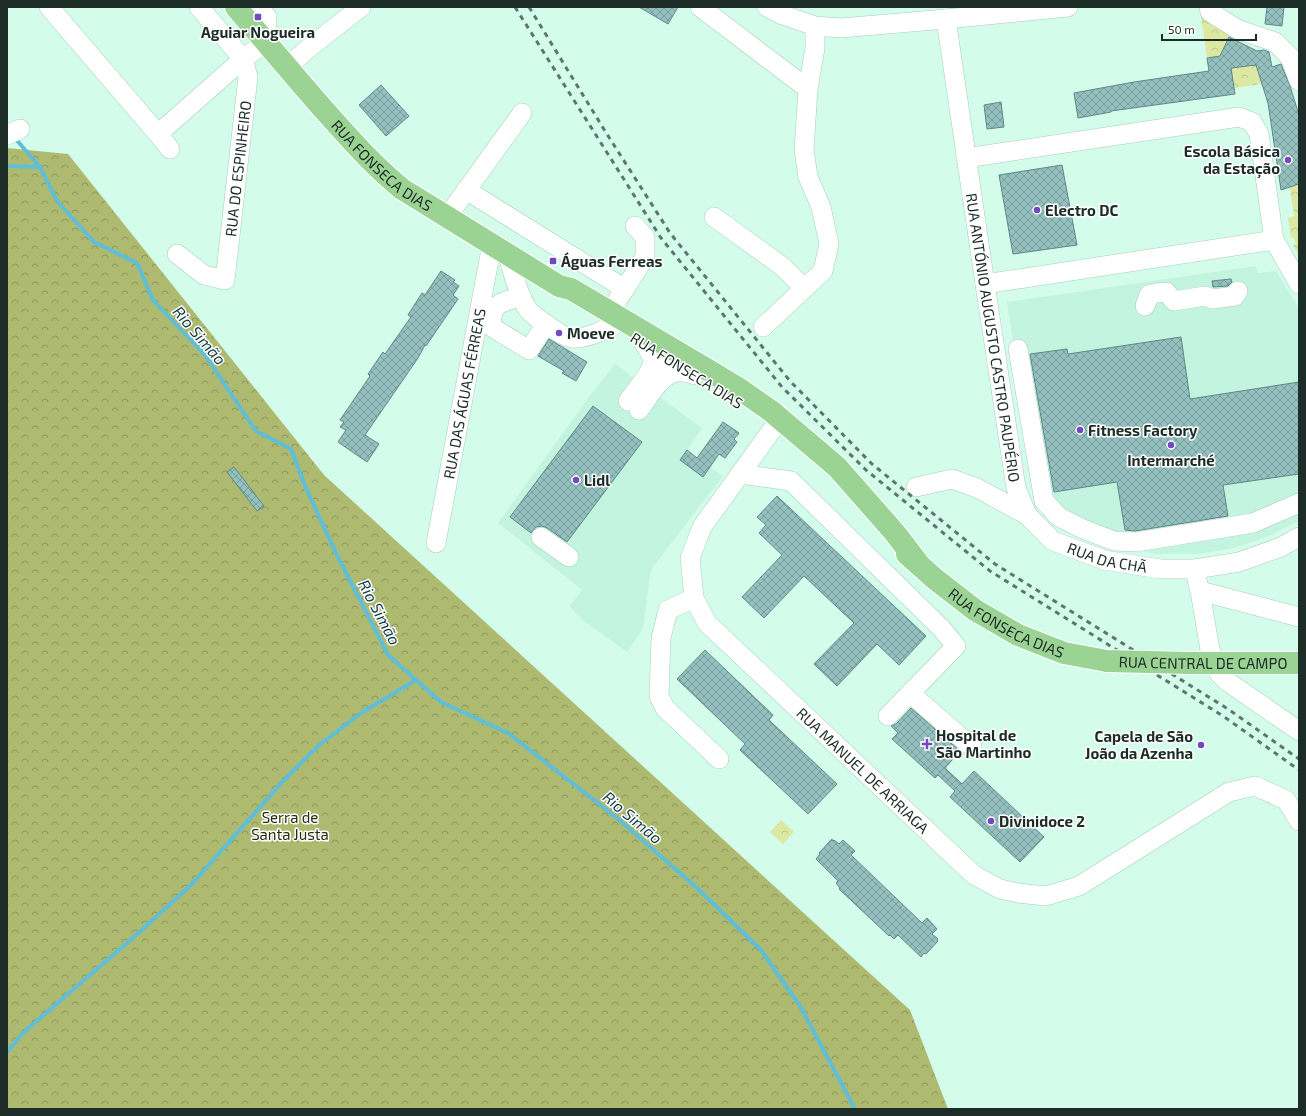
<svg xmlns="http://www.w3.org/2000/svg" width="1306" height="1116" viewBox="0 0 1306 1116" font-family="'Exo 2',sans-serif">
  <defs>
    <pattern id="forest-crowns" width="20" height="18" patternUnits="userSpaceOnUse"><rect width="20" height="18" fill="#afba71"/><path d="M2 6a3 3 0 1 1 6 0M12 15a3 3 0 1 1 6 0" fill="none" stroke="#8e975d"/></pattern>
    <pattern id="park-crowns" width="20" height="18" patternUnits="userSpaceOnUse"><rect width="20" height="18" fill="#dde9a3"/><path d="M2 6a3 3 0 1 1 6 0M12 15a3 3 0 1 1 6 0" fill="none" stroke="#bdc88c"/></pattern>
    <pattern id="building-cross-hatch" width="8" height="8" patternUnits="userSpaceOnUse"><rect width="8" height="8" fill="#94c1bf"/><path d="M0 0l8 8M0 8l8-8" fill="none" stroke="#789d9b"/></pattern>
  </defs>
  <rect width="100%" height="100%" fill="#d4fceb"/>
  <g fill="#c3f4df">
    <polygon points="1256,266 1258,273 1276,271 1299,308 1299,521 1269,536 1234,548 1198,554 1156,554 1111,545 1038,506 1007,302"/>
    <polygon points="615,364 702,428 680,460 703,477 710,467 723,476 653,567 650,574 643,629 627,652 581,619 570,606 582,590 498,523 589,397"/>
  </g>
  <polygon fill="url(#forest-crowns)" points="7,148 68,154 324,475 910,1010 948,1109 7,1109"/>
  <g fill="url(#park-crowns)">
    <polygon points="1211,15 1233,29 1225,45 1236,54 1207,58 1201,17"/>
    <polygon points="1262,64 1263,70 1258,72 1262,84 1234,88 1231,68"/>
    <polygon points="1288,177 1299,184 1299,256 1293,245 1296,243 1293,237 1291,238 1288,218 1294,216"/>
    <polygon points="781,820 794,832 783,844 770,832"/>
  </g>
  <g fill="none" stroke-linecap="round" stroke-linejoin="round">
    <g stroke="#5fbed8" stroke-width="4">
      <polyline points="14,137 40,167"/>
      <polyline points="7,166 40,167 57,201 94,242 137,263 153,300 205,355 256,431 291,449 306,488 335,551 388,655 441,702 508,733 617,818 696,887 761,950 800,1006 855,1109"/>
      <polyline points="7,1052 24,1032 135,936 191,885 284,780 318,746 361,713 416,680"/>
    </g>
  </g>
  <g fill="url(#building-cross-hatch)" stroke="#5d8886">
    <polygon points="639,7 678,7 668,24"/>
    <polygon points="1267,7 1284,7 1282,26 1265,24"/>
    <polygon points="1229,37 1257,51 1264,50 1269,52 1272,67 1281,64 1290,86 1299,115 1299,184 1281,190 1268,103 1256,65 1231,68 1235,94 1111,111 1111,112 1078,118 1074,93 1134,82 1209,71 1207,58 1220,56"/>
    <polygon points="381,85 409,116 386,136 359,105"/>
    <polygon points="1001,102 1004,127 987,129 984,105"/>
    <polygon points="1062,165 1077,245 1013,254 999,175"/>
    <polygon points="441,271 455,280 453,282 459,286 453,295 458,299 426,346 425,345 418,358 365,435 379,444 367,462 338,442 346,430 340,427 344,422 340,420 370,376 368,374 383,352 385,354 411,317 408,315 422,293 425,295"/>
    <polygon points="1231,279 1232,282 1228,286 1213,287 1212,281"/>
    <polygon points="1181,337 1190,399 1299,382 1299,474 1223,485 1228,516 1135,531 1125,530 1117,482 1054,492 1030,354 1067,349 1068,354"/>
    <polygon points="549,339 587,362 576,381 562,373 564,371 538,356"/>
    <polygon points="593,406 642,442 567,542 547,528 542,526 536,527 531,533 510,517"/>
    <polygon points="723,422 739,433 734,439 737,442 725,458 719,454 703,477 680,460 687,450 697,458"/>
    <polygon points="234,467 264,506 257,511 227,472"/>
    <polygon points="777,496 926,636 899,665 877,644 837,686 814,664 854,623 804,576 764,618 742,597 782,555 759,533 766,525 757,517"/>
    <polygon points="705,650 773,715 769,720 837,784 808,814 740,750 745,744 677,679"/>
    <polygon points="911,708 960,751 945,768 962,784 974,771 1044,837 1020,862 950,797 955,791 938,775 935,778 892,739 898,733 891,726 896,724"/>
    <polygon points="832,839 833,841 834,840 839,844 843,840 855,851 851,855 922,923 927,918 937,929 932,934 938,939 937,940 938,941 926,954 924,953 921,957 898,935 894,939 890,935 889,936 839,889 840,888 836,883 838,881 816,859 820,854 819,853"/>
  </g>
  <g fill="none" stroke-linecap="round" stroke-linejoin="round">
    <defs>
      <g id="minor">
        <polyline points="49,7 158,134 243,59 266,42 267,17 258,7"/>
        <polyline points="700,7 808,89"/>
        <polyline points="767,7 780,14 815,26 841,28 946,19 1068,7"/>
        <polyline points="1209,7 1210,12 1237,29 1275,42 1290,57 1299,81"/>
        <path id="s1" d="M946,19l39,265 31,204 11,27"/>
        <polyline points="287,67 310,47 361,7"/>
        <polyline points="158,134 170,149"/>
        <polyline points="7,135 20,129"/>
        <polyline points="966,158 1239,117 1252,122 1259,134 1274,240 1299,284"/>
        <polyline points="466,190 625,289"/>
        <polyline points="447,217 522,113"/>
        <polyline points="714,217 783,267 804,288"/>
        <path d="M507,253c5,16 11,42 20,55 5,8 35,28 43,30 12,2 34,-7 44,-13l1,-10"/>
        <path id="s2" d="M177,254l27,21 21,5 23,-203 -5,-18 -44,-52"/>
        <polyline points="985,284 1274,240"/>
        <polyline points="521,296 501,303 494,308 490,326 529,350 546,324"/>
        <polyline points="1145,306 1149,295 1156,293 1166,292 1174,301 1205,296 1213,299 1235,296 1238,291"/>
        <polyline points="610,312 645,257 645,237 635,226"/>
        <polyline points="763,327 823,271 829,244 821,207 808,177 804,150 808,89 815,48 815,26"/>
        <polyline points="1018,349 1044,501 1059,517 1083,529 1114,541 1136,542 1253,523 1299,503"/>
        <path d="M650,370c14,-15 24,-13 41,-3"/>
        <path d="M628,401c6,-9 26,-30 25,-41 -1,-6 -6,-11 -9,-17"/>
        <path d="M639,410c10,-13 21,-34 37,-38 6,-1 13,1 19,3"/>
        <path id="s3" d="M771,411l5,9 -2,7 -72,100 -12,31 4,40 13,25 267,252 26,14 18,4 28,3 33,-10 150,-94 26,-6 31,14 13,21"/>
        <polyline points="740,474 791,481 941,628 956,646 888,716"/>
        <path id="s4" d="M916,487l36,-8 25,9 50,27 26,26 51,19 56,9h35l44,-7 42,-15 18,-10"/>
        <polyline points="541,537 569,557"/>
        <path id="s5" d="M436,543l56,-299"/>
        <polyline points="1197,580 1200,591 1299,617"/>
        <polyline points="1200,591 1210,650 1219,673 1228,682 1299,731"/>
        <polyline points="694,598 668,610 661,638 659,696 665,708 719,759"/>
        <polyline points="910,693 972,747"/>
      </g>
      <g id="major">
        <path id="s6" d="M236,7c30,35 59,70 89,104 25,28 48,54 77,78l157,97 12,3 142,84 28,17 30,21 66,56 58,66 23,30"/>
        <path id="s7" d="M907,554l28,25 40,31 43,25 46,18 43,8"/>
      </g>
    </defs>
    <use href="#minor" stroke="#a6cdbc" stroke-width="20"/>
    <use href="#major" stroke="#fff" stroke-width="24"/>
    <use href="#minor" stroke="#fff" stroke-width="19"/>
    <use href="#major" stroke="#9ad394" stroke-width="22"/>
    <g stroke="#5d756b" stroke-width="3" stroke-dasharray="5 5" stroke-linecap="butt">
      <polyline points="515,7 661,238 782,387 866,470 990,571 1223,716 1299,770"/>
      <polyline points="529,7 605,131 670,233 790,381 872,464 995,564 1228,709 1299,759"/>
    </g>
    <defs>
      <g id="major-bridge">
        <path id="s8" d="M1107,661l82,2h110"/>
      </g>
    </defs>
    <use href="#major-bridge" stroke="#fff" stroke-width="24" stroke-linecap="butt"/>
    <use href="#major-bridge" stroke="#9ad394" stroke-width="22"/>
  </g>
  <g fill="#7349c1" stroke="#fff" stroke-width="1.5">
    <rect x="254" y="13" width="8" height="8" rx="2"/>
    <circle cx="1288" cy="160" r="4"/>
    <circle cx="1037" cy="210" r="4"/>
    <rect x="549" y="257" width="8" height="8" rx="2"/>
    <circle cx="559" cy="333" r="4"/>
    <circle cx="1080" cy="430" r="4"/>
    <circle cx="1171" cy="445" r="4"/>
    <circle cx="576" cy="480" r="4"/>
    <path d="M925 738h4v4h4v4h-4v4h-4v-4h-4v-4h4z"/>
    <circle cx="1201" cy="745" r="4"/>
    <circle cx="991" cy="821" r="4"/>
  </g>
  <g text-anchor="middle" dominant-baseline="central" stroke-width="3" stroke-linejoin="round" paint-order="stroke">
    <g font-size="15" font-weight="bold" fill="#1d2c26" stroke="#fff" text-anchor="start">
      <text x="258" y="32" text-anchor="middle">Aguiar Nogueira</text>
      <text x="1280" y="151" text-anchor="end">Escola Básica<tspan x="1280" dy="17">da Estação</tspan></text>
      <text x="1045" y="210">Electro DC</text>
      <text x="561" y="261">Águas Ferreas</text>
      <text x="567" y="333">Moeve</text>
      <text x="1088" y="430">Fitness Factory</text>
      <text x="1171" y="460" text-anchor="middle">Intermarché</text>
      <text x="584" y="480">Lidl</text>
      <text x="936" y="735">Hospital de<tspan x="936" dy="17">São Martinho</tspan></text>
      <text x="1193" y="736" text-anchor="end">Capela de São<tspan x="1193" dy="17">João da Azenha</tspan></text>
      <text x="999" y="821">Divinidoce 2</text>
    </g>
    <g font-size="15" fill="#1d2c26" stroke="#fff">
      <text stroke="none"><textPath href="#s6" startOffset="216">RUA FONSECA DIAS</textPath></text>
      <text stroke="none"><textPath href="#s2" startOffset="168">RUA DO ESPINHEIRO</textPath></text>
      <text stroke="none"><textPath href="#s1" startOffset="322">RUA ANTÓNIO AUGUSTO CASTRO PAUPÉRIO</textPath></text>
      <text transform="translate(687 370) rotate(32)">RUA FONSECA DIAS</text>
      <text stroke="none"><textPath href="#s5" startOffset="152">RUA DAS ÁGUAS FÉRREAS</textPath></text>
      <text stroke="none"><textPath href="#s4" startOffset="214">RUA DA CHÃ</textPath></text>
      <text stroke="none"><textPath href="#s7" startOffset="122">RUA FONSECA DIAS</textPath></text>
      <text stroke="none"><textPath href="#s8" startOffset="96">RUA CENTRAL DE CAMPO</textPath></text>
      <text stroke="none"><textPath href="#s3" startOffset="457">RUA MANUEL DE ARRIAGA</textPath></text>
    </g>
    <g font-size="15" fill="#292d0d" stroke="#fff">
      <text x="290" y="817">Serra de<tspan x="290" dy="17">Santa Justa</tspan></text>
    </g>
    <g font-size="16" font-style="italic" fill="#0f3b46" stroke="#fff">
      <text transform="translate(200 335) rotate(49)">Rio Simão</text>
      <text transform="translate(380 612) rotate(62)">Rio Simão</text>
      <text transform="translate(633 817) rotate(40)">Rio Simão</text>
    </g>
  </g>
  <rect width="1306" height="1116" fill="none" stroke="#1d2c26" stroke-width="16"/>
  <path d="M1162 34v6h94v-6" fill="none" stroke="#1d2c26" stroke-width="2"/>
  <text x="1168" y="34" font-size="12" fill="#1d2c26" stroke="#ffffff" stroke-width="3" paint-order="stroke">50 m</text>
</svg>
